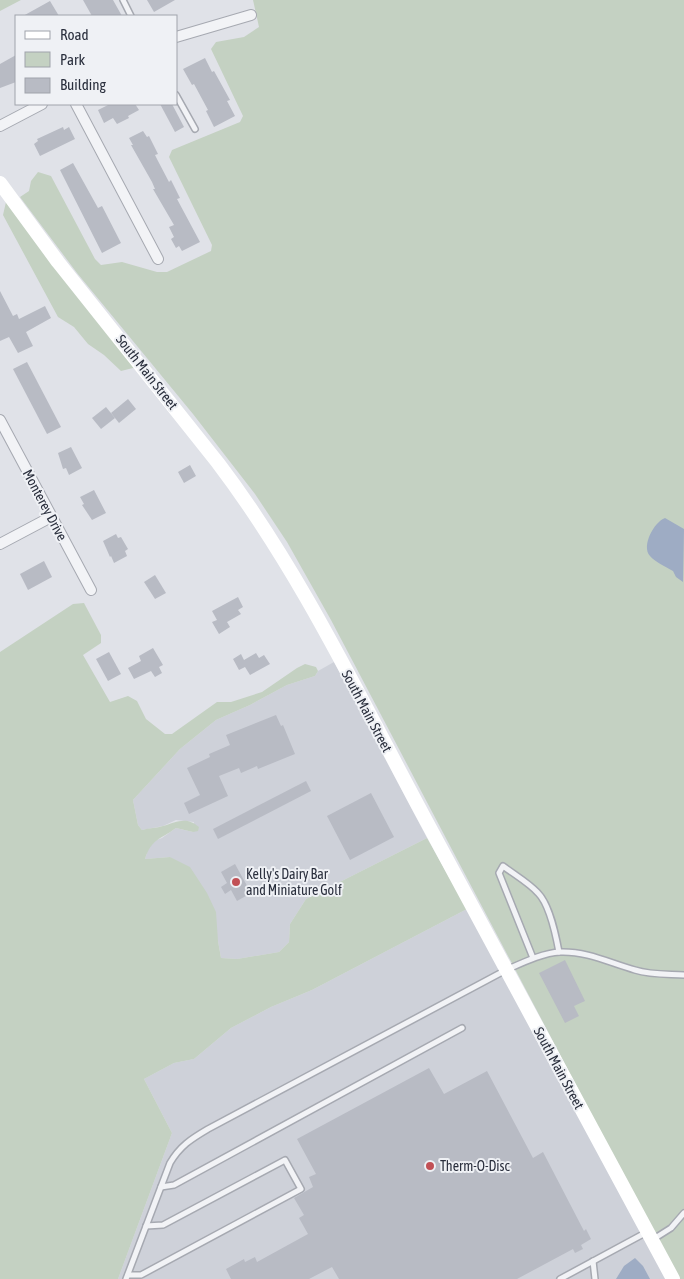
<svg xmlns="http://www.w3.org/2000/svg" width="684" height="1279" viewBox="0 0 684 1279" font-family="'Asap Condensed',sans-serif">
  <rect width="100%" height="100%" fill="#e0e2e8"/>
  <g fill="#ced1d9">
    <polygon points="334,662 427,838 306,899 290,924 289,942 279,952 237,959 221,958 218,941 170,857 145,859 149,847 154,841 162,838 176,828 193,832 194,822 176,820 163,826 142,830 138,825 133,800 180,749 216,720 250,705 287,685 315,676 318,671"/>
    <polygon points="467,909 666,1279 118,1279 172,1133 144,1079 174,1063 194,1059 231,1028 271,1007 312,990"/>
  </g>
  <g fill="#c4d1c2">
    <polygon points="0,0 21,0 0,11"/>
    <polygon points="253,0 684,0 684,1279 679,1279 672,1267 331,620 287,542 255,494 193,414 77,273 20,197 29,191 31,181 38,172 51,176 95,259 101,265 122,262 157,272 167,272 211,251 212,245 169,157 172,150 240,122 243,116 211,49 216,42 244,37 259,27"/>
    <polygon points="6,202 137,367 121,371 104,355 88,344 74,327 58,317 3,215"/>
    <path d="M84,603l17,32v8l-18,12 27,47 18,-6 9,5 9,18 19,15h7l45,-32h14l31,-10 35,-24 8,-4 11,3 2,4 -3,5 -28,9 -37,20 -34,15 -36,29 -47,51 5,25 4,5c7,-2 15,-2 21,-4 14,-4 23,-10 36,1l-1,4 -5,1 -17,-4c-16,12 -24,10 -31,31l25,-2 20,10 17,26 9,19 2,29 3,17 16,1 42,-7 10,-10 1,-18 16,-25 121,-61 40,71 -155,81 -41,17 -40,21 -37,31 -20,4 -30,16 28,54 -54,146h-118v-627l73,-48z"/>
  </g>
  <g fill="#9eacc4">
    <path d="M665,518l19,11 -1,53 -7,-5 -3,-6c-7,-4 -18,-9 -23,-15 -9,-10 4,-34 15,-38z"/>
    <polygon points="635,1258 643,1266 650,1279 616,1279 624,1266"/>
  </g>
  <g fill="#b8bbc4">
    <polygon points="83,0 113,0 122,16 92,16"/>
    <polygon points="147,0 175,0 154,12"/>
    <polygon points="50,1 59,16 23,16"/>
    <polygon points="16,55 16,82 0,88 0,64"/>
    <polygon points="205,58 212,72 214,71 230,100 227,101 235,116 214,127 206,111 208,110 194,84 192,85 183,69"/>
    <polygon points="110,104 135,104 139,110 128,116 129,118 117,124 113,118 104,123 98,110"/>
    <polygon points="160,104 172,104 184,127 175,132"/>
    <polygon points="63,127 64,130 69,127 75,139 40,156 34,144 38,141 37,139"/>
    <polygon points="143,131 147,137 149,136 158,154 155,155 158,161 169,182 171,180 180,198 177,199 200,242 182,251 179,246 176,248 171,239 174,237 169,227 174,225 153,189 155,189 152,182 131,145 133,145 129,138"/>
    <polygon points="73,163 98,208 102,206 121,243 102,253 60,170"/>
    <polygon points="0,291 13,316 17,314 19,319 45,306 51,318 26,332 33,346 18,353 9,337 0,341"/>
    <polygon points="27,362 61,427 47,434 13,369"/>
    <polygon points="128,399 136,409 119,423 111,413"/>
    <polygon points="106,407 115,418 101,429 92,418"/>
    <polygon points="71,447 82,468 69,475 66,468 63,469 58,453"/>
    <polygon points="190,465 196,476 184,483 178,472"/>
    <polygon points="94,490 106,513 92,520 82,505 84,504 80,497"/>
    <polygon points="116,534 118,538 121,537 128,549 125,551 127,556 114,563 111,556 110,557 103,541"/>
    <polygon points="44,561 52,577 28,590 20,574"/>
    <polygon points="155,575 166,593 155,599 144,582"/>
    <polygon points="238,597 243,607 238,610 241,614 227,622 230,627 219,634 212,622 217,620 212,611"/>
    <polygon points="153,648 163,665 159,667 162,673 155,677 151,671 134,679 128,668 141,661 139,656"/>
    <polygon points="109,652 121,674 108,681 96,659"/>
    <polygon points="256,653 259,658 264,655 270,664 250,675 245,667 239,670 233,659 241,654 244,660"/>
    <polygon points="276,715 281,726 283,725 295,754 258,769 257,766 241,773 239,768 219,776 228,796 189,814 184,803 200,795 187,768 210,757 209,754 230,745 226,735"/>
    <polygon points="306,781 311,791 218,839 213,829"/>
    <polygon points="371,793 394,837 350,860 327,816"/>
    <polygon points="235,864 251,893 237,901 231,890 225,894 221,887 227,883 221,872"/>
    <polygon points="565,960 585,1001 574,1006 579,1016 565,1023 539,973"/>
    <polygon points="429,1068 444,1094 487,1071 533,1158 543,1152 584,1231 586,1229 591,1239 581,1245 583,1249 575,1253 573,1249 517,1279 339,1279 332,1267 309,1279 231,1279 226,1269 244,1259 245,1262 255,1257 257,1262 308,1234 299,1218 304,1215 294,1198 313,1187 309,1177 316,1174 297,1139"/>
  </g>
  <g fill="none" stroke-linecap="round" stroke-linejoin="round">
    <defs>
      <g id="lane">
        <polyline points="123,0 131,16"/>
        <polyline points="176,95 195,129"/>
        <path d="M533,958l-34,-85 4,-7c12,9 26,17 35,27 12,12 18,43 21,59"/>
        <polyline points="161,1187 174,1185 462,1028"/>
        <polyline points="652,1240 671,1228 684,1213"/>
        <polyline points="593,1261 595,1279"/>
        <polyline points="128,1275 141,1275 301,1189 285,1160 163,1225 146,1226"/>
        <path d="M126,1279l44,-116c10,-17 21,-24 38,-34l298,-159c16,-7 36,-17 54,-18 27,-1 50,11 75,18 16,5 32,4 49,5"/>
        <polyline points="560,1279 647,1232"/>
      </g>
      <g id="street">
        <polyline points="176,37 251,15"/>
        <polyline points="76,104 158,259"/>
        <polyline points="0,126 42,104"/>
        <polyline points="0,420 91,590"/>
        <polyline points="0,544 51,517"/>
      </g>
    </defs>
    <use href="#lane" stroke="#a6a9b1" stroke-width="8"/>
    <use href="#street" stroke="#a6a9b1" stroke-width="12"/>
    <use href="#lane" stroke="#f2f3f6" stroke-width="5"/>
    <use href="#street" stroke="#f2f3f6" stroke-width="10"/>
    <path stroke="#fff" stroke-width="14" d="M0,183l58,79 160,201c82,108 141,233 205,352 83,155 167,309 250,464"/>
  </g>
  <g fill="#c15055" stroke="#eff1f5" stroke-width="2">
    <circle cx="236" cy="882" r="5"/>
    <circle cx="430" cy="1166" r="5"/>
  </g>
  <g text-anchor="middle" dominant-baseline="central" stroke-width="4" stroke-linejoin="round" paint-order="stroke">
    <g font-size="14" fill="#2a2f3d" stroke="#eff1f5">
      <text transform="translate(147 372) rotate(52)">South Main Street</text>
      <text transform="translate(45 505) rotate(62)">Monterey Drive</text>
      <text transform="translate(367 711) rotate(62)">South Main Street</text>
      <text transform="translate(559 1068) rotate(62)">South Main Street</text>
    </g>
    <g font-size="14" fill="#2a2f3d" stroke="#eff1f5" text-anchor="start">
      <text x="246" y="874">Kelly's Dairy Bar<tspan x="246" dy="16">and Miniature Golf</tspan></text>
      <text x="440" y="1166">Therm-O-Disc</text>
    </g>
  </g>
  <rect x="15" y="15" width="162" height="90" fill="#eff1f5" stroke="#a0a3ab"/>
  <rect x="25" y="31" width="25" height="8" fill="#ffffff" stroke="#a0a3ab"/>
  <text x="60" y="40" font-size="15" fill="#2a2f3d">Road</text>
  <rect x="25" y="52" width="25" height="15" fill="#c4d1c2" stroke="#a0a3ab"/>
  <text x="60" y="65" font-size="15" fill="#2a2f3d">Park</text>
  <rect x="25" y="78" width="25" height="15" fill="#b8bbc4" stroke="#a0a3ab"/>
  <text x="60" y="90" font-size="15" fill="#2a2f3d">Building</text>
</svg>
